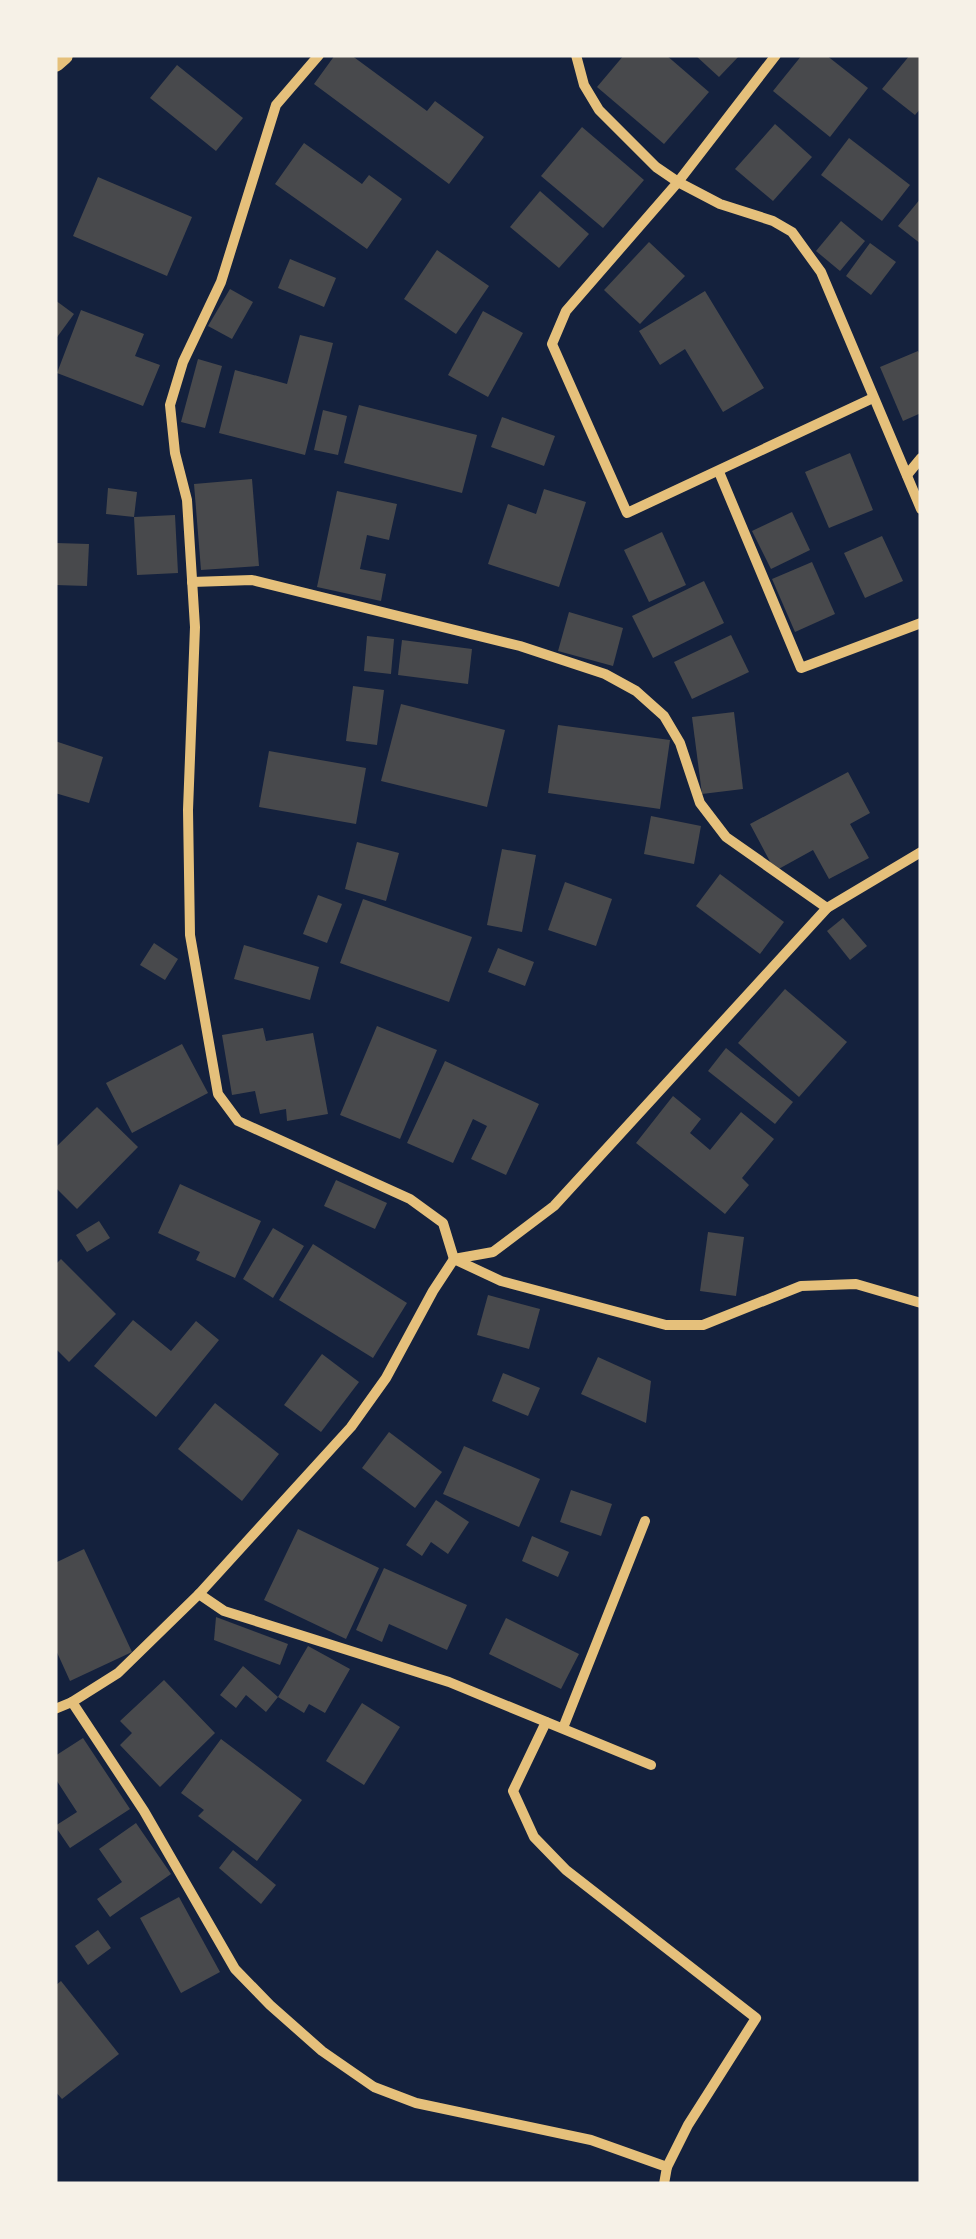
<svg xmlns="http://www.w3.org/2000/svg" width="976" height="2239" viewBox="0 0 976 2239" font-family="Ubuntu,sans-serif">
  <rect width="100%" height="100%" fill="#14213d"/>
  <g fill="#48494c">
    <polygon points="335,55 351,55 427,111 435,101 484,137 449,184 314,84"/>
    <polygon points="624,55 666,55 709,92 664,144 597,87"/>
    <polygon points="695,55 740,55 719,77"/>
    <polygon points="802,55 826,55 868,88 830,137 773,91"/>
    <polygon points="910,55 921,55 921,108 915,115 882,89"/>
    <polygon points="177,65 243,118 216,151 150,98"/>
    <polygon points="775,124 812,157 773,201 735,169"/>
    <polygon points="582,127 644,180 603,228 541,176"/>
    <polygon points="849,138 910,185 882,221 821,175"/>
    <polygon points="304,143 362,184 369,175 402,199 367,249 275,184"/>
    <polygon points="98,177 192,217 167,276 73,236"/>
    <polygon points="540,191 589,234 559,268 510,227"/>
    <polygon points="921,198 921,244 898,226"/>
    <polygon points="841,221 865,241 840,271 816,251"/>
    <polygon points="649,242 685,276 640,324 604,290"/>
    <polygon points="870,243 896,262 871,295 846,276"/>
    <polygon points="437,250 489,286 456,334 404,299"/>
    <polygon points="290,259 336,278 324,307 278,288"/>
    <polygon points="230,289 253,302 232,339 208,326"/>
    <polygon points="705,291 764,388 723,412 685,349 660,365 639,331"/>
    <polygon points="55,300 74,314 55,340"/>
    <polygon points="81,310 144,334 135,356 160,365 143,406 57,373"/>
    <polygon points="483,311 523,333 488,397 448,375"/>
    <polygon points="300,335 333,343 305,455 219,433 235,370 287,384"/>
    <polygon points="918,351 921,358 921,413 903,421 880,367"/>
    <polygon points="198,359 222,366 205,428 181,422"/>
    <polygon points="359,405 477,435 462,493 344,463"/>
    <polygon points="323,410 347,416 338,455 314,450"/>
    <polygon points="502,417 555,436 544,466 491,447"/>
    <polygon points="850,453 873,510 829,528 805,472"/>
    <polygon points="252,479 259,566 201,570 194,484"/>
    <polygon points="108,488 137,492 134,517 175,515 178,573 137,575 134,517 106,514"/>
    <polygon points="544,489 586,502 559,587 488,564 508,504 536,514"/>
    <polygon points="337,491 397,504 389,540 367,535 360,569 386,574 381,601 317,587"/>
    <polygon points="792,512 810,550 771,569 752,531"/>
    <polygon points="662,532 686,585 649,602 624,550"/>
    <polygon points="882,536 903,581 865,598 844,553"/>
    <polygon points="56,543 89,544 87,586 55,585"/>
    <polygon points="812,562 835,614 795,632 772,579"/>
    <polygon points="704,581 724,623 653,658 632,616"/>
    <polygon points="569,612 623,628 613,666 558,651"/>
    <polygon points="731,635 749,672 692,699 674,662"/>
    <polygon points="367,636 394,639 391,674 364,671"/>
    <polygon points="402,640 472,649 468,684 398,675"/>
    <polygon points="353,686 384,690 377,745 346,741"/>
    <polygon points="401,704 505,730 487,807 381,781"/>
    <polygon points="734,712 743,789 702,794 692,717"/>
    <polygon points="558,725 670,740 660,809 548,793"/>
    <polygon points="55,741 103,757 89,803 55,793"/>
    <polygon points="269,751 366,768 356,824 259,807"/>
    <polygon points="848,772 870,813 850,824 869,858 829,879 813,850 775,871 750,824"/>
    <polygon points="651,816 701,826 694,864 644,854"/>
    <polygon points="357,842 399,853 386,901 345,889"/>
    <polygon points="502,849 536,855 522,932 487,925"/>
    <polygon points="720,874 784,922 760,954 696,906"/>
    <polygon points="565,882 612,899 596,946 548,930"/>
    <polygon points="318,895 342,904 327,943 303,934"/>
    <polygon points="363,899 472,937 449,1002 340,963"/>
    <polygon points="843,918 867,946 850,960 827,931"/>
    <polygon points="154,943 178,959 165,980 140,965"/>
    <polygon points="244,945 319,967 310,1000 234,979"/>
    <polygon points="498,948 534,962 525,986 488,972"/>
    <polygon points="785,989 847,1042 799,1097 738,1043"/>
    <polygon points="377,1026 437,1050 400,1139 340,1115"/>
    <polygon points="263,1028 266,1041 313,1033 328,1114 287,1121 286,1109 260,1114 255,1091 232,1095 222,1035"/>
    <polygon points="182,1044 208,1093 132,1133 106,1083"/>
    <polygon points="726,1048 793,1102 775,1124 708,1071"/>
    <polygon points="445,1061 539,1104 506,1175 471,1159 487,1126 473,1119 453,1163 407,1143"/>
    <polygon points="673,1096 701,1119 690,1133 710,1150 741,1112 774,1139 742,1178 749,1185 725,1214 636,1143"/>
    <polygon points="97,1107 138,1147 77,1209 55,1187 55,1148"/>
    <polygon points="336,1180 387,1203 375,1229 324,1206"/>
    <polygon points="180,1184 261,1221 235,1278 196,1260 200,1252 158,1233"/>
    <polygon points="99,1221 110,1238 87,1252 76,1235"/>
    <polygon points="273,1228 304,1246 273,1298 243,1279"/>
    <polygon points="708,1232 744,1237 736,1296 700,1291"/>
    <polygon points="313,1244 407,1303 373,1358 279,1300"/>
    <polygon points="61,1259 116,1314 69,1362 55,1348 55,1265"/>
    <polygon points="488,1295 540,1309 529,1349 477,1335"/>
    <polygon points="133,1320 171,1351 196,1321 219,1340 156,1417 94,1366"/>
    <polygon points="322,1354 359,1382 321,1432 284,1405"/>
    <polygon points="598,1357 651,1381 646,1423 581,1394"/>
    <polygon points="503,1373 540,1388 528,1416 492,1401"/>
    <polygon points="215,1403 279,1454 242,1501 178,1449"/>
    <polygon points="389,1432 442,1472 415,1508 362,1468"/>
    <polygon points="464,1446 540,1479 519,1527 443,1494"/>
    <polygon points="571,1490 612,1504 601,1536 560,1522"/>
    <polygon points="436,1500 469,1522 448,1554 431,1542 422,1556 406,1545"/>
    <polygon points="298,1529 379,1568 346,1639 264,1600"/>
    <polygon points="532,1536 569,1552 558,1577 522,1561"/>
    <polygon points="84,1549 132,1652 70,1681 55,1648 55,1563"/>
    <polygon points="384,1568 467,1605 447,1650 389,1624 382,1642 356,1630"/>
    <polygon points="216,1617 288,1644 280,1665 214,1640"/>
    <polygon points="506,1618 579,1654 561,1689 489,1654"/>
    <polygon points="308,1646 350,1669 325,1713 309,1704 304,1713 278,1697"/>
    <polygon points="243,1666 278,1697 266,1712 246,1695 236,1708 220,1695"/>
    <polygon points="164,1680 215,1733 160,1787 120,1745 132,1733 120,1721"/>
    <polygon points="362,1703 400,1727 364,1785 326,1761"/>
    <polygon points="83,1738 130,1809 70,1848 55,1826 77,1812 55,1778 55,1756"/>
    <polygon points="221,1739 302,1800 257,1861 198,1816 204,1810 181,1793"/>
    <polygon points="136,1823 171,1874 110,1917 97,1899 122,1882 99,1849"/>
    <polygon points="233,1850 276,1885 261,1904 219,1868"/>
    <polygon points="179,1897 220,1972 181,1993 140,1918"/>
    <polygon points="98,1930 111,1948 88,1965 75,1946"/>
    <polygon points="61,1981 119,2054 62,2099 55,2091 55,1986"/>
  </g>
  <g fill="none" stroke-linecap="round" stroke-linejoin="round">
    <g stroke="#e5c07b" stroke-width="10">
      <polyline points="319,55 276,105 221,282 183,362 170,405 175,453 187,500 195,627 188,810 190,935 218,1094 238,1121 410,1199 443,1223 454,1259 501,1281 666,1325 703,1325 801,1286 856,1284 921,1303"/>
      <polyline points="576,55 584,85 599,110 656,167 678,182 720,204 773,221 792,232 821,272 921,509"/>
      <polyline points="776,55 678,182 566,311 552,344 627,513 873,398"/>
      <polyline points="719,472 801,668 921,623"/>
      <polyline points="907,475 921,458"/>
      <polyline points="192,582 252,580 520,646 605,674 636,691 664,716 680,743 700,803 726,837 827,908"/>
      <polyline points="199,1594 224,1611 449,1682 651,1765"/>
      <polyline points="72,1702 144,1811 235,1969 270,2005 322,2051 374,2087 416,2103 591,2140 667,2167 664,2184"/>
      <polyline points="55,1709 72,1702 118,1673 199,1594 351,1427 386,1378 433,1291 454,1259 493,1252 554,1206 827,908 921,852"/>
      <polyline points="546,1722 513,1791 534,1837 566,1870 756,2018 688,2125 667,2167"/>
      <polyline points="563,1728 645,1521"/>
    </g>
    <polyline stroke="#e5c07b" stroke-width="20" points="55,62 63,55"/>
  </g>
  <rect width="976" height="2239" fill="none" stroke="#f6f1e7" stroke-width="115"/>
</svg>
